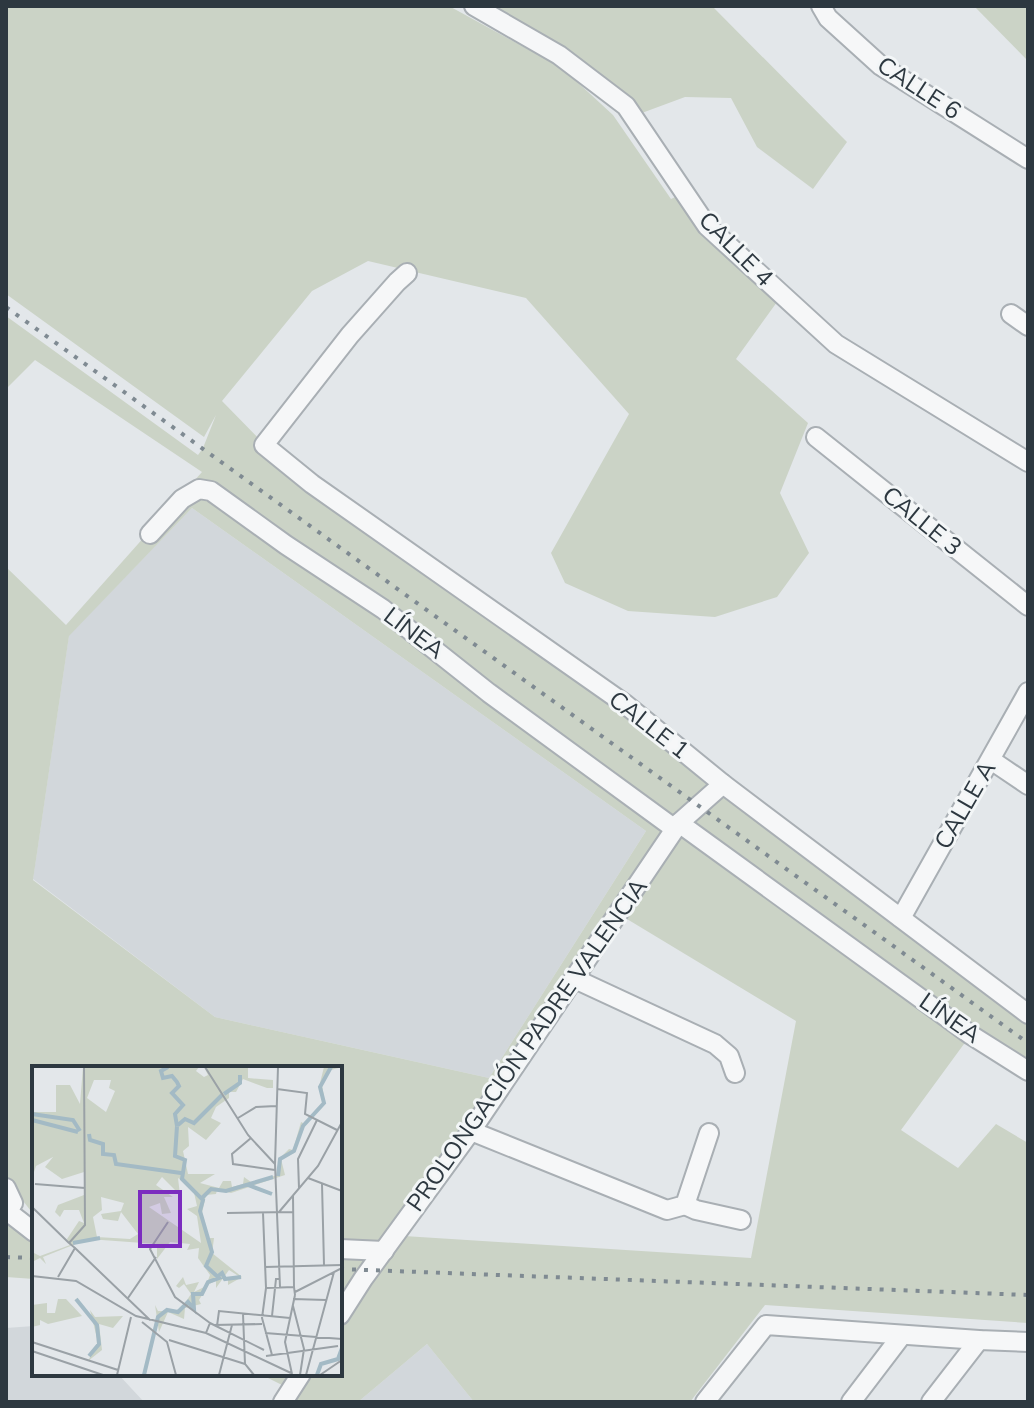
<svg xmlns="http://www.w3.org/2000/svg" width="1034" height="1408" viewBox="0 0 1034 1408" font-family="'Nunito Sans',sans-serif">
  <rect width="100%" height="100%" fill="#e3e7ea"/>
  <g fill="#d2d7db">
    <polygon points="192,508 646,831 489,1078 215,1017 33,879 69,635"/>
    <polygon points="34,1326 34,1374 118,1374 144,1402 6,1402 6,1328"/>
    <polygon points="427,1344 474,1402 358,1402"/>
  </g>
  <g fill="#cbd3c6" fill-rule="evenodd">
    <path d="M6,6h443l113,62 51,47 58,84 11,-5 95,108 -41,57 72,64 -28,70 29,60 -32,44 -62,20 -87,-6 -63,-28 -14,-30 78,-139 -103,-116 -158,-37 -56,30 -90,110 43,44 763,569v57l-56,-38 -71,97 57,38 38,-44 32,19v180l-263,-18 -75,97h-216l-47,-58 -69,58h-63l5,-8 -40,-20h80v-306h-306v147l-28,-36v-612l60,58 136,-153 -167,-112 -29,29v-73l192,139 5,-7 13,-33 -12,22 -198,-143zM192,508l454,323 -157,247 -274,-61 -182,-137 36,-244zM622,916l174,105 -45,237 -347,-22z"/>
    <polygon points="486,6 712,6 847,142 813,189 757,147 731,98 685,97 631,117 577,56"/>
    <polygon points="974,6 1028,6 1028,61"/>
    <polygon points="6,1217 34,1217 34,1279 6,1277"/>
  </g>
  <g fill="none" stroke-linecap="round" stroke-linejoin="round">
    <defs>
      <g id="minor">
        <polyline points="474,6 559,55 626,106 707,226 836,344 1028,462"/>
        <polyline points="821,6 828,18 881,66 1028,159"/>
        <polyline points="407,273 397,282 350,335 264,445 312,484 625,704 723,784 1028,1014"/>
        <polyline points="1011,314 1028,326"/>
        <polyline points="816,437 1028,606"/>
        <polyline points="150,534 182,499 199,489 211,491 286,545 383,609 489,693 675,829"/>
        <polyline points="991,760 1028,785"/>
        <polyline points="679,823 971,1035 1028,1071"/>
        <polyline points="901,918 1028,692"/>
        <polyline points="575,979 715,1044 729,1056 735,1073"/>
        <polyline points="471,1131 667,1210 685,1205 709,1133"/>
        <polyline points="6,1188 13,1203 7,1211"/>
        <polyline points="685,1205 696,1210 741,1220"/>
        <polyline points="7,1211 34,1232"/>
        <polyline points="340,1249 384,1251"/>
        <polyline points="340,1315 363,1279 471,1131 679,823 723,784"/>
        <polyline points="283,1402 301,1374"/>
        <polyline points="705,1402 766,1325 979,1340 1028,1342"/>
        <polyline points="851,1402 902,1335"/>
        <polyline points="931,1402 979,1340"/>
      </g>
    </defs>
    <use href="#minor" stroke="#a9afb4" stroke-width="22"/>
    <use href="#minor" stroke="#f6f7f8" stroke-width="18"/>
    <g stroke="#7f8a92" stroke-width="4" stroke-dasharray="4 8" stroke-linecap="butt">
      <polyline points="6,307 1028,1043"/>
      <polyline points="6,1257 34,1258"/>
      <polyline points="340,1269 1028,1295"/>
    </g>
  </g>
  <g text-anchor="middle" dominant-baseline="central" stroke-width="6" stroke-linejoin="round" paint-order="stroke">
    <g font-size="24" fill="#2d3840" stroke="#f3f6f7">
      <text transform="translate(919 88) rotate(33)">CALLE 6</text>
      <text transform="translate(736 249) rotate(45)">CALLE 4</text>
      <text transform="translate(922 521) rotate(39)">CALLE 3</text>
      <text transform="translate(414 633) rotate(37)">LÍNEA</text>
      <text transform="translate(649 725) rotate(38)">CALLE 1</text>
      <text transform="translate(965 805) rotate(-60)">CALLE A</text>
      <text transform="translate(950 1018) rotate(35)">LÍNEA</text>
      <text transform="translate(527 1045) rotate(-55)">PROLONGACIÓN PADRE VALENCIA</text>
    </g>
  </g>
  <g transform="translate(32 1066)">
    <rect width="310" height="310" fill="#e3e7ea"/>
    <path d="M51,1h116l-3,4 8,6 4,-2 -4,-8h44v11l25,2v8h-6l-24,-9 -7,13h-7v6l-13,9 -5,11 10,5 -15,17 -18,-13 1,19 -6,5 5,23h27l-15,9 19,5 4,-7h8l1,6 11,-3 1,-7 7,5 27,-7v-15l11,-11 4,1 8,-28 4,2 18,-21 -4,-16 5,-20h18l-11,3 -9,15 3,18 -20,22 -11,28 -13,6 4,16 -54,18 -14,-3 -1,4 -10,1 -4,18 6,25h6l-2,15 30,24 -14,8v-8h12l-11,-7 -13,18v-7l-7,3 -10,16 2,4 -16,4 -1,11 -16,-7 -9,20 -4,-27 3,6h19l6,-5 8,-12 -7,-10 -5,4 -3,-2 7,-9 3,8 13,-3 -5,10 12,-6 4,-11 -12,-17 1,-10 -12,2 3,-6 -20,-2 -13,17v-15l-69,-5 -45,18 3,7 -6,-6 -8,4 2,-9 6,3 30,-11 -3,-6 12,-18 5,2 -5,-13h-15l-4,7 -5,-5 3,-7 26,-10v-23l-22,7 -17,-12 8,-10 -17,9 -4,12v-66h24v-27h14l10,19zM62,14h17l-2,8 6,3 -9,21 -19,-14zM130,111l18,18 -2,-17 15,10 4,18 -10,3 10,7 4,27 -52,-36 11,-4 2,11 9,-1 -7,-16h9l-17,-12zM69,131l23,6 -3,8 -20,3 2,5 15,2 3,-9 17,22 -8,5 -33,-2 -4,-20 9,-7zM26,233h8l16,17 -34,8 -8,-4v5l-8,2v-22l15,-2v10h8zM58,244l5,7 28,-1 -10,12 -14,-4 3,26 -14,11 10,-19z" fill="#cbd3c6" fill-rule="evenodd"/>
    <path fill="none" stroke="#a3bac5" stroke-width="4" d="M136,1l-7,4 2,7 9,-2 5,6 2,4 -7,7 11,12 -8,9 2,12M192,28l16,-11v-8M0,48l41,6 7,11M0,54l46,12M146,59l7,-6 9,4 28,-28M57,68l1,6 13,4v10l11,1 2,9 65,9M246,110l2,-17 14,-8 9,-25 21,-23 -4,-16 11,-20M216,119l24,9M170,132l9,-9 15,2 47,-14M41,177l27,-5M185,211l5,-4 3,6 16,-2M44,233l21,26 2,19 -10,12M112,309l14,-58 9,-7 11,2 10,-10 6,7 -1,-15h9l6,-12 11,-4 -13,-12 6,-14 -12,-41 3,-11 -21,-21 3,-19 -10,-4 2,-30M285,309l4,-11 17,-5 4,-11"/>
    <path fill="none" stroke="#9aa1a6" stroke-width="2" d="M173,1l43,68 27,29M246,1l-3,97 5,123M245,23l30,4 -2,21 32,16M206,52l18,-11 20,-1M219,72l-19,16 1,10 42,6M276,112l34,13M3,118l50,4M290,118l2,81M267,122l-1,-29 19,-39M261,129l1,92M0,141l37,36M247,146l39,-46 24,-44M195,147l66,-1M231,147l3,75M136,156l-18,27 25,48 35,26M43,182l75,72M233,201l77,-2M0,210l44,5 60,35 70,17 85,40M26,211l17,-29 -6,-5 16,-18 -1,-158M263,226l47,-24M96,232l28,-41M261,233l33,1M261,240l11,43 -4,26M211,248l2,50 9,11M240,250l4,-37h4M110,256l25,20 9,33M182,259l48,-1M185,260l2,-15 71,7M174,267l4,-10 54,27M233,267l77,6M137,274l76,24M0,276l86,28M0,285l71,24M240,289l-10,-37 4,-30 28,-1 1,8M234,290l72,-10M260,308l-7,-32 10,-47M85,309l14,-58M187,309l13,-50M274,309l28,-103M288,309l22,-15"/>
    <path fill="#7b2cbf" fill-opacity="0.15" stroke="#7b2cbf" stroke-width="4" d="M108,126h40v54h-40z"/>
    <rect width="310" height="310" fill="none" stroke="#2d3840" stroke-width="4"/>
  </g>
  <rect width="1034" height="1408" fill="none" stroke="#2d3840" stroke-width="16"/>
</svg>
